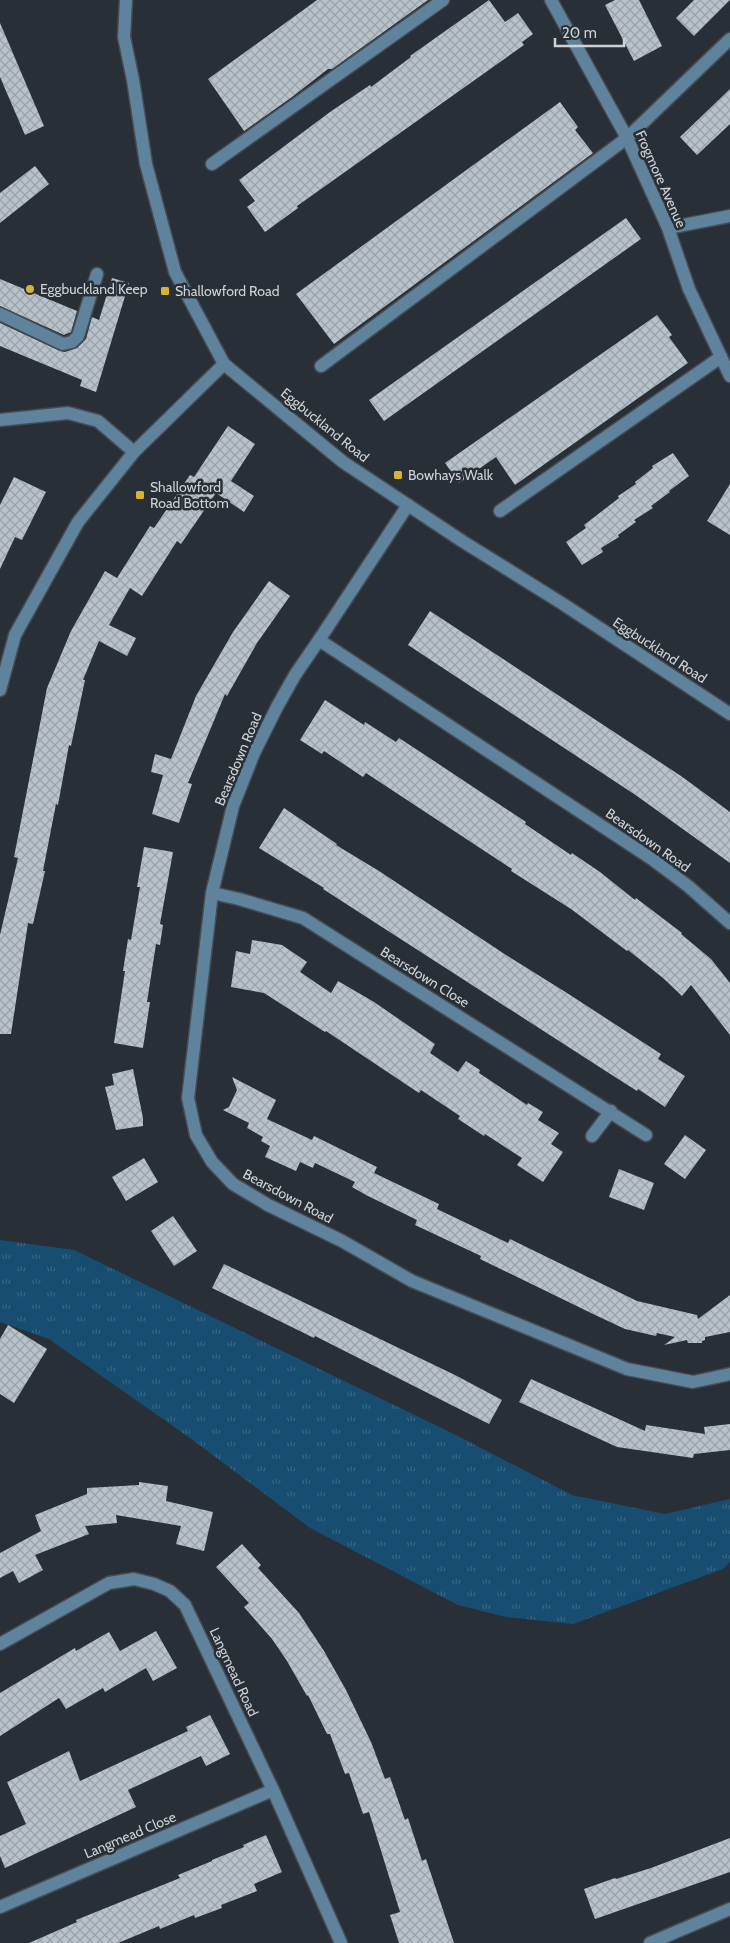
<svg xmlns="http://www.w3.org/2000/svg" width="730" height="1943" viewBox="0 0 730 1943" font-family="Cabin,sans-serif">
  <defs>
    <pattern id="park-tufts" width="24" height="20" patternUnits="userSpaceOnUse" patternTransform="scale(1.25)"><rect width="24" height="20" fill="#174d70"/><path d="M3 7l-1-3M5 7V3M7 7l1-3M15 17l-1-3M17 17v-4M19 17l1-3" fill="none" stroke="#386684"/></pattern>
    <pattern id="building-cross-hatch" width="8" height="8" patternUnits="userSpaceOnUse" patternTransform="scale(1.25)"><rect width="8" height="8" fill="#b8c2ca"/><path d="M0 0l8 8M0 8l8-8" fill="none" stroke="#9aa1a8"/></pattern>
  </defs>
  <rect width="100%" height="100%" fill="#282f36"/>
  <polygon fill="url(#park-tufts)" points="0,1240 74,1250 460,1437 572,1495 665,1514 730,1499 730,1562 723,1569 573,1624 506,1617 458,1605 310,1528 194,1441 49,1339 0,1322"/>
  <g fill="url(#building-cross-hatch)">
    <polygon points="317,0 428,0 332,69 328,69 292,97 244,131 208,79"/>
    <polygon points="489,0 505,22 518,13 533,34 522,42 524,45 297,206 298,208 265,232 247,207 255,201 239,180 330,112 370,85 371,87 411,57 410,56"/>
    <polygon points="615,0 639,0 662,46 634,61 605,5"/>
    <polygon points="694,0 730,0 694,36 676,18"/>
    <polygon points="0,23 44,126 25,135 0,77"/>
    <polygon points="730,89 730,124 697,155 680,137"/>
    <polygon points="560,102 578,127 575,130 593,153 334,344 296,294"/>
    <polygon points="35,166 49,184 0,223 0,193"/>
    <polygon points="626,218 641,239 384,421 369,400"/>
    <polygon points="112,278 129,283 96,392 80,386 82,380 0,346 0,323 60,351 65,352 77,348 86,339 92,317 99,320"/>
    <polygon points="0,279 77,311 71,332 64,335 0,306"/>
    <polygon points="657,315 672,335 669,337 688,363 515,485 496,457 459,483 445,463"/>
    <polygon points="228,426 255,444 231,481 254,496 244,512 216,493 181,544 177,541 142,596 130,588 109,625 136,638 127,656 99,641 83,680 85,680 71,746 69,745 58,805 56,804 43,871 45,871 33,924 28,923 11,1034 0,1034 0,935 18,858 14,857 47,688 71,631 105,571 117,578 150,526 154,528 190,475 194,477"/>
    <polygon points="673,453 689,476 669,491 670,492 651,506 653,508 634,520 636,522 618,535 619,537 601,548 603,552 582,565 566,542 586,528 584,525 619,498 618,496 636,484 635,482 653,468 652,466"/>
    <polygon points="14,477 46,492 22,540 15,537 0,569 0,505"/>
    <polygon points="730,484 730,535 707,521"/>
    <polygon points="269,581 290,596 257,643 227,696 225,694 188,783 192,784 179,823 152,814 163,775 151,772 155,754 171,759 196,696 233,632"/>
    <polygon points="430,611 681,776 730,812 730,863 637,796 408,645"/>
    <polygon points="325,700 364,725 365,722 396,742 399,738 422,753 526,822 525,824 571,855 572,853 600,872 635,900 636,898 682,933 681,934 711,959 730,983 730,1035 691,985 682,996 663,978 628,950 627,951 571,909 511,871 512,869 366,773 363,777 324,751 322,754 300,740"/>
    <polygon points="284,808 337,844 336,845 379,871 503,953 567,993 661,1054 658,1059 685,1076 665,1107 638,1089 637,1091 615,1077 323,889 324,888 259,848"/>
    <polygon points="144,847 173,852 160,924 163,925 160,945 156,944 147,1002 150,1002 143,1048 114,1043 125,971 123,971 128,939 131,940 140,887 137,887"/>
    <polygon points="252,940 282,945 307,962 300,972 331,993 338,981 374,1002 435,1044 430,1053 458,1072 466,1061 480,1070 479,1073 527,1105 528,1103 543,1112 538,1120 559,1133 551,1144 563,1152 543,1182 517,1165 522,1158 485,1134 484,1136 458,1119 460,1116 421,1090 419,1093 326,1031 325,1032 264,993 231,987 236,951 250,954"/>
    <polygon points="133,1069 143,1118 143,1126 116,1130 105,1087 114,1085 112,1074"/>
    <polygon points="232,1077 276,1100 267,1119 312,1140 314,1136 377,1167 374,1173 439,1204 437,1209 508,1243 510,1239 637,1301 697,1315 698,1319 730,1295 730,1332 705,1337 705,1340 702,1341 702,1343 688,1343 687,1340 664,1345 675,1337 657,1333 656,1336 625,1329 591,1313 480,1259 481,1256 415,1225 417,1220 366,1195 352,1187 355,1182 315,1163 313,1168 300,1162 296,1171 265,1157 270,1146 261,1141 263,1137 247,1128 249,1123 223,1110 229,1107 237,1090"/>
    <polygon points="685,1135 706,1150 685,1179 664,1164"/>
    <polygon points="144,1158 158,1182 126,1201 112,1177"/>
    <polygon points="619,1169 654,1183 644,1210 609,1197"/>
    <polygon points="173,1216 197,1251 174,1266 151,1231"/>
    <polygon points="224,1264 455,1375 502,1400 489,1424 315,1336 314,1338 212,1288"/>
    <polygon points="8,1325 47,1349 14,1403 0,1394 0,1339"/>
    <polygon points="531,1379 645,1431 646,1425 705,1434 704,1427 730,1424 730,1450 694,1454 693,1458 617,1447 519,1402"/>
    <polygon points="139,1482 168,1486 166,1501 213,1512 204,1551 176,1544 181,1526 116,1515 117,1523 85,1526 89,1534 35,1555 43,1570 19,1583 13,1571 0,1578 0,1553 41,1531 35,1515 87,1494 87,1488 139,1485"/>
    <polygon points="242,1544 261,1565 258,1568 299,1613 324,1651 346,1690 371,1742 385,1779 390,1777 405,1820 408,1818 422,1861 426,1859 454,1943 399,1943 390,1915 400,1912 369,1812 363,1814 349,1773 345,1774 330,1734 327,1734 308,1695 307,1696 287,1661 272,1639 244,1607 249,1603 216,1567"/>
    <polygon points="156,1631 177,1668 153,1681 146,1668 105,1692 103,1688 66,1709 59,1698 0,1736 0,1693 75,1648 76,1651 109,1632 120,1651"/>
    <polygon points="210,1715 230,1754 206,1766 201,1756 128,1790 136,1807 5,1868 0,1856 0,1836 26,1824 7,1782 69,1751 80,1781 188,1731 186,1727"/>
    <polygon points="266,1835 282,1872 254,1884 257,1891 221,1905 222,1908 195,1918 194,1915 160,1929 159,1926 118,1943 29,1943 77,1922 76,1920 180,1878 178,1875 212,1861 212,1860 244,1847 243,1845"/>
    <polygon points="730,1838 730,1872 595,1919 584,1889 615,1878 616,1879 651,1868"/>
  </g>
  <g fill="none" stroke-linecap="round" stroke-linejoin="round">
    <defs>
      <g id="minor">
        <polyline points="126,0 124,37 133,80 146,164 175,272 224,364 343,462 462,541 563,604 730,714"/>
        <polyline points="551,0 627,138 668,228 689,289 730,376"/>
        <polyline points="212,164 443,0"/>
        <polyline points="668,228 730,216"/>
        <polyline points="0,314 63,344 72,342 78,336 97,274"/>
        <polyline points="321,366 627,138 730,39"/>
        <polyline points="0,420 68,413 98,421 134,452"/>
        <polyline points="500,511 721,357"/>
        <polyline points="319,640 408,505"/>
        <polyline points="0,690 15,635 78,522 134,452 224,364"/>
        <polyline points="212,893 239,899 303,918 646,1135"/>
        <polyline points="730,923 688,886 652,859 319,640 295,675 277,707 254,753 233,806 212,893 188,1098 196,1135 212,1162 233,1184 268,1205 342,1241 412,1281 627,1369 693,1382 730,1374"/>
        <polyline points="592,1136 611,1111"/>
        <polyline points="0,1644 109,1583 134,1579 154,1584 170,1591 185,1605 273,1790 341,1943"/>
        <polyline points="0,1907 273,1790"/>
        <polyline points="650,1943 730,1909"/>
      </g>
    </defs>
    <use href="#minor" stroke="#464c53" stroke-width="15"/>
    <use href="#minor" stroke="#5f829d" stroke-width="12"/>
  </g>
  <g fill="#d9b434" stroke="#282f36" stroke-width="2">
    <circle cx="30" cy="289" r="5"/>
    <rect x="160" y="286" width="10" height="10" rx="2.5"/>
    <rect x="393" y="470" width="10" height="10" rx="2.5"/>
    <rect x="135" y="490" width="10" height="10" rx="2.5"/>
  </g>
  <g text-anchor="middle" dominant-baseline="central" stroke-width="5" stroke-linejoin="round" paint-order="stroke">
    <g font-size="14" fill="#cdd2d6" stroke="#282f36">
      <text transform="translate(661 179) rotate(66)">Frogmore Avenue</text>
      <text transform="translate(325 425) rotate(39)">Eggbuckland Road</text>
      <text transform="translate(660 650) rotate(33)">Eggbuckland Road</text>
      <text transform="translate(238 759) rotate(-67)">Bearsdown Road</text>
      <text transform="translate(648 840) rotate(35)">Bearsdown Road</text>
      <text transform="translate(425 977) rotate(32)">Bearsdown Close</text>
      <text transform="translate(288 1196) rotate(28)">Bearsdown Road</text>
      <text transform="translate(234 1672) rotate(65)">Langmead Road</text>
      <text transform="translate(130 1835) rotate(-23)">Langmead Close</text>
    </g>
    <g font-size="14" fill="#cdd2d6" stroke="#282f36" text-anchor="start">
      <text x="40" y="289">Eggbuckland Keep</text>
      <text x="175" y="291">Shallowford Road</text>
      <text x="408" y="475">Bowhays Walk</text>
      <text x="150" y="487">Shallowford<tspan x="150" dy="16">Road Bottom</tspan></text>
    </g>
  </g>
  <path d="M555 38v8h69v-8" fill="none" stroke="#cdd2d6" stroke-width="2.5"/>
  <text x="562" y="38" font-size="15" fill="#cdd2d6" stroke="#282f36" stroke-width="4" paint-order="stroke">20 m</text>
</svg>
